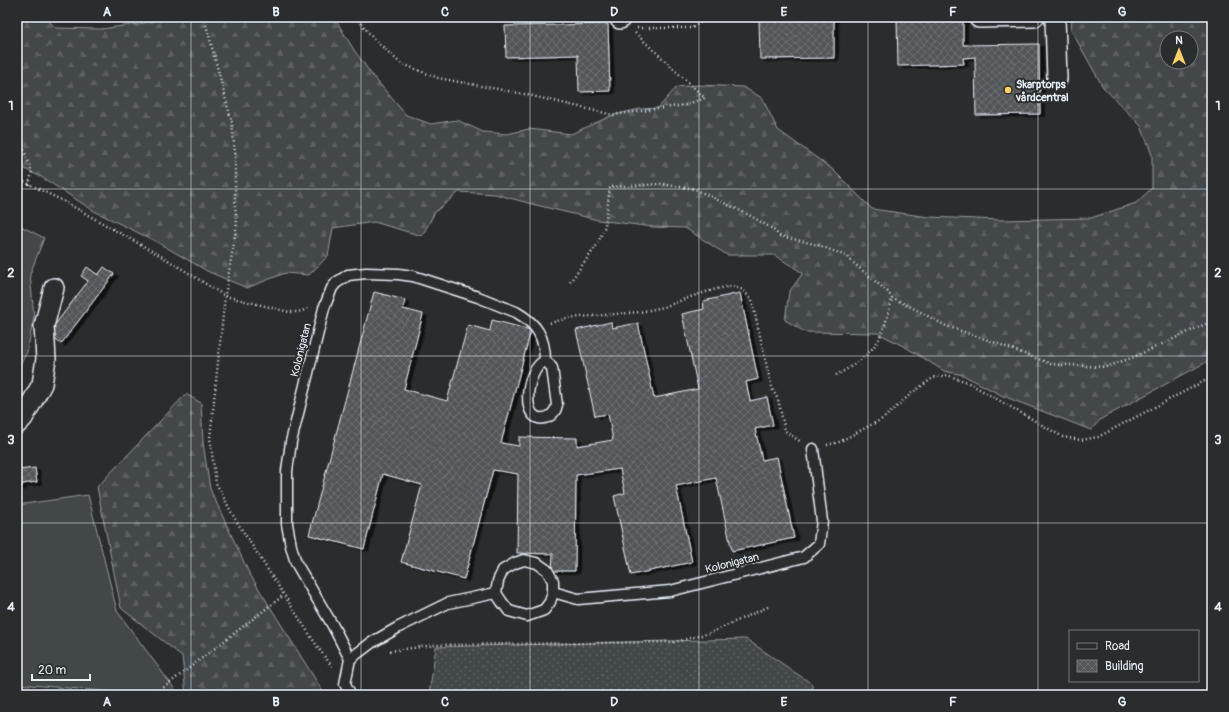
<svg xmlns="http://www.w3.org/2000/svg" width="1229" height="712" viewBox="0 0 1229 712" font-family="Pangolin,sans-serif">
  <defs>
    <pattern id="grass-dots" width="8" height="8" patternUnits="userSpaceOnUse"><rect width="8" height="8" fill="#424648"/><path d="M2 2h.1M6 6h.1" fill="none" stroke="#5d6163" stroke-width="1.8" stroke-linecap="round"/></pattern>
    <pattern id="forest-firs" width="22" height="20" patternUnits="userSpaceOnUse"><rect width="22" height="20" fill="#424648"/><path d="M5 1l3.5 6h-7zM16 11l3.5 6h-7z" fill="#5d6163"/></pattern>
    <pattern id="building-cross-hatch" width="8" height="8" patternUnits="userSpaceOnUse"><rect width="8" height="8" fill="#535759"/><path d="M0 0l8 8M0 8l8-8" fill="none" stroke="#6c7072"/></pattern>
    <filter id="shadow"><feDropShadow dx="4.5" dy="2.5" stdDeviation="0" flood-color="#0009"/></filter>
  </defs>
  <rect width="100%" height="100%" fill="#2a2d2e"/>
  <filter id="ink" filterUnits="userSpaceOnUse"><feTurbulence type="fractalNoise" baseFrequency=".025" numOctaves="2"/><feDisplacementMap in="SourceGraphic" scale="8" xChannelSelector="R" yChannelSelector="G"/><feConvolveMatrix kernelMatrix="1 2 1 2 8 2 1 2 1" color-interpolation-filters="sRGB"/></filter>
  <g filter="url(#ink)">
    <polygon fill="url(#grass-dots)" stroke="#959ca0" points="746,639 812,684 812,695 429,695 436,647"/>
    <g fill="url(#forest-firs)" stroke="#959ca0" fill-rule="evenodd">
      <path d="M17,17h28l11,11 45,1 51,-7 16,-5h166l20,33 18,25 34,40 25,9 26,-4 26,12 24,2 22,-5 42,5 42,-19 27,-6 18,-1 19,-21 21,-2 45,2 19,11 16,32 54,39 40,40 57,8 72,3 90,-2 45,-15 16,-15v-33l-11,-29 -38,-39 -32,-57 1,-13h140v342l-111,60 -10,11 -88,-34 -40,-21 -19,-4 -37,-23 -29,-15 -73,-1 -20,-12 4,-28 14,-19 -29,-18h-47l-42,-27 -32,-1 -55,-7 -66,-16 -37,-10 -36,-2 -24,20 -13,24 -48,-14 -41,6 -5,28 -19,19 -24,-2 -38,15 -38,-16 -54,-31 -61,-30 -51,-33 -26,-13zM1167,38h24v24h-24z"/>
      <polygon points="186,394 201,403 203,443 210,489 249,573 325,695 186,695 182,656 121,608 97,487"/>
    </g>
    <g fill="#424648" stroke="#959ca0">
      <polygon points="17,224 44,238 30,274 34,317 27,352 17,371"/>
      <polygon points="88,495 117,611 179,695 154,695 17,684 17,505"/>
    </g>
    <g fill="url(#building-cross-hatch)" stroke="#e8f1f8" filter="url(#shadow)">
      <polygon points="759,17 834,17 834,58 760,59"/>
      <polygon points="897,17 963,17 963,45 1039,44 1040,114 976,115 975,57 963,58 964,64 898,66"/>
      <polygon points="608,24 610,91 579,92 578,55 506,57 505,26"/>
      <polygon points="87,267 98,275 104,267 114,274 61,344 48,334 88,281 81,276"/>
      <polygon points="374,292 405,300 403,309 423,314 404,389 447,401 468,325 490,331 492,320 531,330 501,443 519,446 519,437 577,438 577,446 613,440 608,414 595,416 576,330 611,322 612,328 638,323 654,398 698,389 682,314 704,309 703,301 740,293 758,379 746,382 750,401 767,397 773,425 755,429 762,460 777,457 794,538 732,551 716,478 676,486 692,562 631,575 614,496 625,493 620,469 576,475 575,571 552,571 553,554 517,553 518,474 493,470 464,579 401,562 422,485 383,474 364,549 309,535"/>
      <polygon points="17,467 18,467 19,470 35,468 37,482 22,484 22,487 17,487"/>
    </g>
    <g fill="none" stroke-linecap="round" stroke-linejoin="round">
      <defs>
        <g id="service">
          <path d="M545,361l4,3 3,4 5,37c-1,5 -3,9 -9,12 -29,11 -23,-48 -3,-56z"/>
          <polygon points="524,560 537,563 547,570 553,581 553,592 550,602 544,610 527,616 509,611 502,602 496,593 498,581 503,570 515,563"/>
          <polyline points="553,592 578,599 670,591 804,557 819,544 822,521 813,449"/>
          <path d="M350,659l-17,-33 -37,-63 -5,-17 -4,-22v-53l4,-29 33,-134 8,-20 4,-5 12,-8 18,-2 32,1 15,2 65,21 38,15c21,12 29,25 29,49"/>
          <polyline points="351,695 345,684 350,659 371,643 399,627 448,603 496,593"/>
        </g>
        <g id="minor">
          <polyline points="620,17 620,19"/>
          <polyline points="979,17 979,18 1034,17"/>
          <polyline points="1055,17 1057,79"/>
          <polyline points="17,424 23,418 42,384 46,359 44,326 54,288"/>
        </g>
      </defs>
      <use href="#service" stroke="#e8f1f8" stroke-width="13"/>
      <use href="#minor" stroke="#e8f1f8" stroke-width="22"/>
      <g stroke="#e8f1f8" stroke-width="2.5" stroke-dasharray="1 3" stroke-linecap="butt">
        <polyline points="104,17 106,17"/>
        <polyline points="204,17 232,123 235,154 235,206 237,223 225,296 289,312 298,312 308,309"/>
        <polyline points="356,17 372,37 400,63 438,78 524,94 613,115 685,105 705,98 634,32"/>
        <polyline points="637,28 692,28 703,21 714,17"/>
        <polyline points="17,131 32,172 29,185"/>
        <polyline points="17,178 65,202 168,260 225,296 210,438 216,483 235,519 319,649 334,669"/>
        <polyline points="570,282 597,245 605,226 610,187 661,184 695,189 749,215 771,228 780,236 818,245 844,255 888,292 892,298 915,309 946,326 988,340 1051,364 1106,367 1134,357 1212,321"/>
        <polyline points="550,323 568,318 640,312 664,307 693,296 716,289 732,286 743,290 752,300 768,372 773,391 778,399 785,431 801,442"/>
        <path d="M836,375c16,-8 34,-20 43,-36 6,-12 10,-27 13,-41"/>
        <polyline points="827,445 839,442 884,418 913,392 933,378 947,375 967,382 1063,437 1081,440 1098,437 1212,377"/>
        <polyline points="390,651 435,645 674,642 710,633 770,606"/>
        <polyline points="154,695 284,595"/>
      </g>
      <use href="#service" stroke="#2a2d2e" stroke-width="10"/>
      <use href="#minor" stroke="#2a2d2e" stroke-width="19"/>
    </g>
  </g>
  <path fill="none" stroke="#e8f1f8" stroke-width="1" stroke-opacity="0.55" d="M191,17v678M361,17v678M530,17v678M699,17v678M868,17v678M1038,17v678M17,189h1195M17,356h1195M17,523h1195"/>
  <circle fill="#ffd166" stroke="#2a2d2e" stroke-width="1.5" cx="1008" cy="90" r="4"/>
  <g text-anchor="middle" dominant-baseline="central" stroke-width="4" stroke-linejoin="round" paint-order="stroke">
    <g font-size="11" font-weight="bold" fill="#e8f1f8" stroke="#2a2d2e" text-anchor="start">
      <text x="1016" y="84">Skarptorps<tspan x="1016" dy="13">vårdcentral</tspan></text>
    </g>
    <g font-size="11" fill="#e8f1f8" stroke="#2a2d2e">
      <text transform="translate(301 350) rotate(-76)">Kolonigatan</text>
      <text transform="translate(732 563) rotate(-14)">Kolonigatan</text>
    </g>
  </g>
  <rect width="1229" height="712" fill="none" stroke="#2a2d2e" stroke-width="44"/>
  <rect x="1069" y="630" width="130" height="52" fill="#2a2d2e" stroke="#767b7f"/>
  <rect x="1077" y="643" width="20" height="6" fill="#2a2d2e" stroke="#767b7f"/>
  <text x="1105" y="650" font-size="12" fill="#e8f1f8">Road</text>
  <rect x="1077" y="660" width="20" height="12" fill="url(#building-cross-hatch)" stroke="#767b7f"/>
  <text x="1105" y="670" font-size="12" fill="#e8f1f8">Building</text>
  <g transform="translate(1179 50)"><circle r="19" fill="#2a2d2e" stroke="#767b7f"/>
  <path d="M0-3L7 15L0 10L-7 15Z" fill="#ffd166"/>
  <text y="-6" font-size="11" font-weight="bold" text-anchor="middle" fill="#e8f1f8">N</text>
  </g>
  <path d="M32 674v6h58v-6" fill="none" stroke="#e8f1f8" stroke-width="2"/>
  <text x="38" y="674" font-size="12" fill="#e8f1f8" stroke="#2a2d2e" stroke-width="3" paint-order="stroke">20 m</text>
  <rect x="22" y="22" width="1185" height="668" fill="none" stroke="#e8f1f8" stroke-width="1.5"/>
  <g font-size="13" text-anchor="middle" font-weight="bold" fill="#e8f1f8">
    <text x="107" y="16">A</text>
    <text x="276" y="16">B</text>
    <text x="445" y="16">C</text>
    <text x="614" y="16">D</text>
    <text x="784" y="16">E</text>
    <text x="953" y="16">F</text>
    <text x="1122" y="16">G</text>
    <text x="11" y="110">1</text>
    <text x="1218" y="110">1</text>
    <text x="11" y="277">2</text>
    <text x="1218" y="277">2</text>
    <text x="11" y="444">3</text>
    <text x="1218" y="444">3</text>
    <text x="11" y="611">4</text>
    <text x="1218" y="611">4</text>
    <text x="107" y="706">A</text>
    <text x="276" y="706">B</text>
    <text x="445" y="706">C</text>
    <text x="614" y="706">D</text>
    <text x="784" y="706">E</text>
    <text x="953" y="706">F</text>
    <text x="1122" y="706">G</text>
  </g>
</svg>
